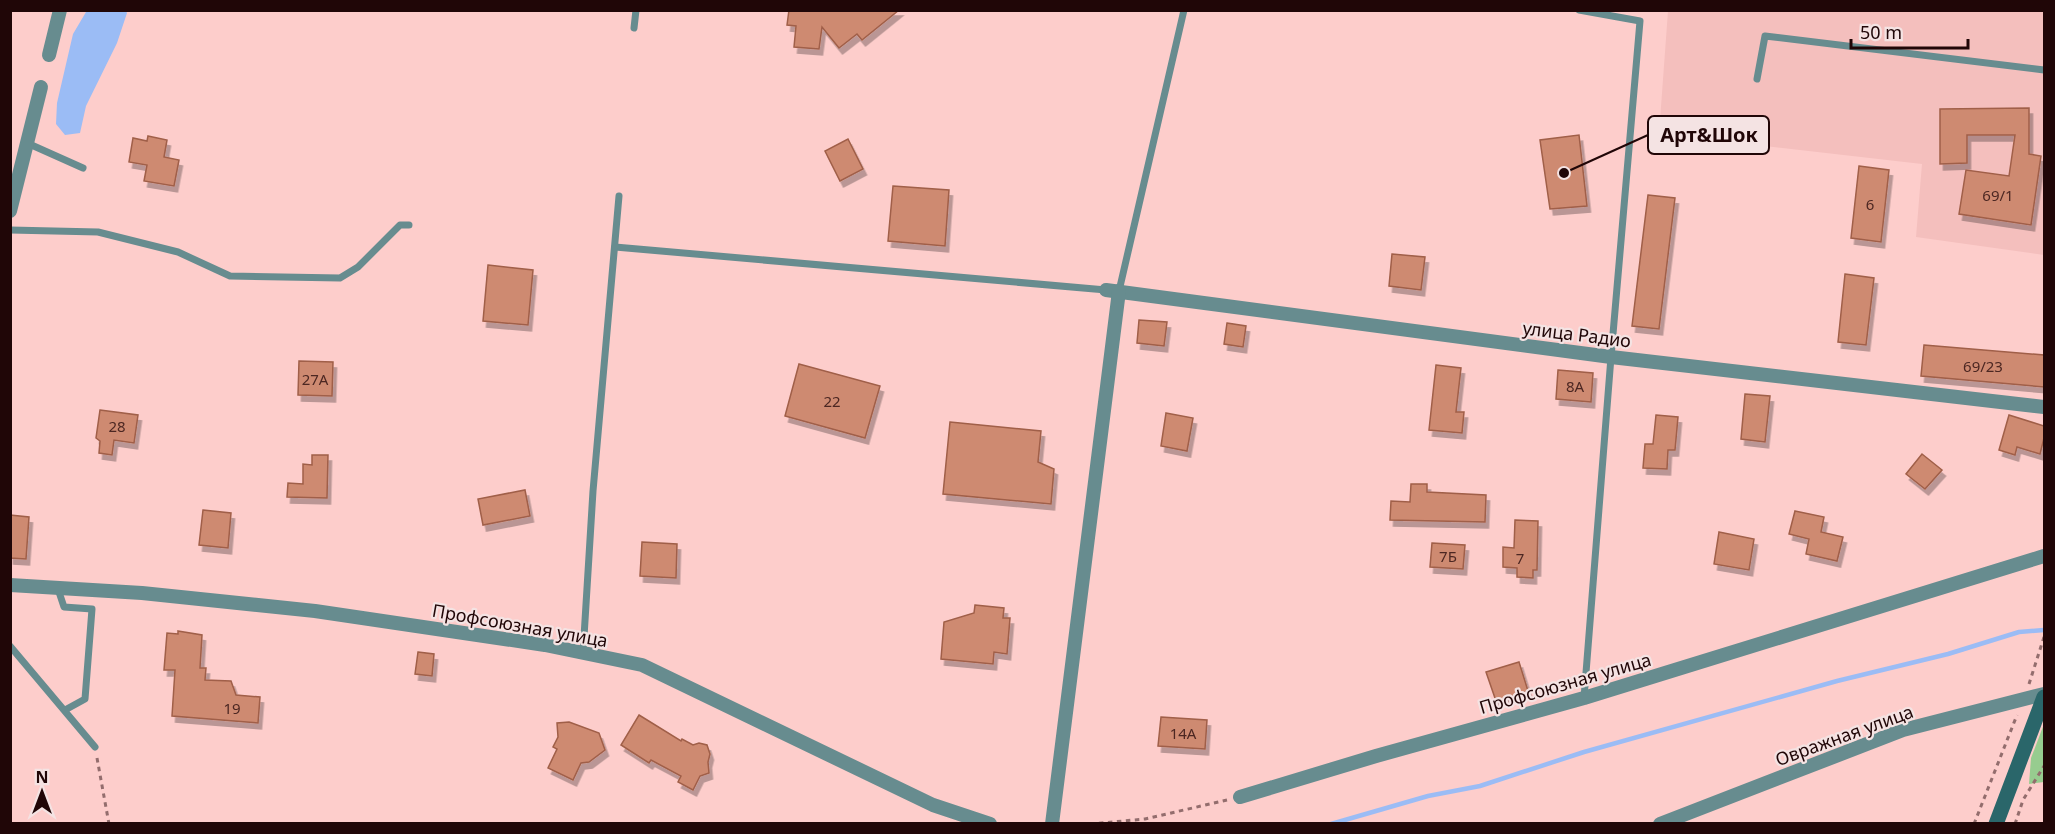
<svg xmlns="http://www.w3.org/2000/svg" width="2055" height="834" viewBox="0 0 2055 834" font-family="'Noto Sans',sans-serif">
  <defs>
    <filter id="shadow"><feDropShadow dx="3.5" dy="6" stdDeviation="0" flood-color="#0004"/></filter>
  </defs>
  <rect width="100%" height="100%" fill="#fdcdcb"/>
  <polygon fill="#f4bfbd" points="1668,11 2044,11 2044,255 1916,237 1922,164 1659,134"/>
  <polygon fill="#97cc8f" points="2044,724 2044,782 2029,784 2031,758"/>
  <polygon fill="#9bbcf5" points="91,11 126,11 127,13 117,43 86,106 80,133 65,135 56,124 57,103 73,34 86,12"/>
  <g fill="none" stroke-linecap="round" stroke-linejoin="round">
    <polyline stroke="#9bbcf5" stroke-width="4.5" points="1331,824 1428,796 1480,786 1584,752 1837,681 1948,654 2019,632 2044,630"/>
  </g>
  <g fill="#ce8a71" stroke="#a05f48" stroke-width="1.5" filter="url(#shadow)">
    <polygon points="789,10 899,10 862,40 857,34 839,48 822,27 819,49 794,47 796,26 787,25"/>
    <polygon points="2029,108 2029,154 2041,156 2031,225 1959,214 1966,170 2009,176 2015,135 1967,135 1967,163 1940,164 1940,109"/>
    <polygon points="1579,135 1587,206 1550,209 1540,140"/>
    <polygon points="148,136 167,140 164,157 179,160 174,186 144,181 147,165 129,162 133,138 147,141"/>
    <polygon points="848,139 863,169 840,181 825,151"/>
    <polygon points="1859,166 1889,170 1881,242 1851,238"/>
    <polygon points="893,186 949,190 945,246 888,241"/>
    <polygon points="1648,195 1675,198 1659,329 1632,326"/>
    <polygon points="1392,254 1425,257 1421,290 1389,286"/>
    <polygon points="488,265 533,270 528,325 483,321"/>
    <polygon points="1845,274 1874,278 1866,345 1838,342"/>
    <polygon points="1139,320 1167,322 1164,346 1137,343"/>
    <polygon points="1227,323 1246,326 1243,347 1224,344"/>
    <polygon points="1924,345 2044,355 2044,387 1921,376"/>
    <polygon points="299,361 333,362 332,396 298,395"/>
    <polygon points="799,364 880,386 865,438 785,416"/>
    <polygon points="1436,365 1461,368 1456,412 1464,412 1462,433 1429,430"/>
    <polygon points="1558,370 1593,373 1591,402 1556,399"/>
    <polygon points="1745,394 1770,396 1765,442 1741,439"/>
    <polygon points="100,410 138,415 134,443 114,440 112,455 99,453 100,441 96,438"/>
    <polygon points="1166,413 1193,418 1187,451 1161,446"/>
    <polygon points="1656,415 1678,417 1675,450 1668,450 1667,469 1643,468 1645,444 1653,444"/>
    <polygon points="2009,415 2044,426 2044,438 2040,454 2017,447 2015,455 1999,450"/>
    <polygon points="950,422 1041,431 1038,462 1054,469 1051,504 943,494"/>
    <polygon points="1922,454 1942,470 1925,489 1906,474"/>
    <polygon points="312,455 328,455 327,498 287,497 288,483 303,484 303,464 312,465"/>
    <polygon points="1411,484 1427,484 1427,492 1486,495 1485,522 1390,520 1391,501 1410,502"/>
    <polygon points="525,490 530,516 483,525 478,499"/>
    <polygon points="203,510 231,513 228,548 199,545"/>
    <polygon points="1795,511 1824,517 1821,532 1843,537 1837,561 1806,554 1809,539 1789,534"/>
    <polygon points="10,515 29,517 26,559 10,558"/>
    <polygon points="1515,520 1538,521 1537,570 1533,570 1533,578 1517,577 1517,568 1503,567 1503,547 1514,548"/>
    <polygon points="1719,532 1754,539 1749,570 1714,564"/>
    <polygon points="642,542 677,544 676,578 640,576"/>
    <polygon points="1432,543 1465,545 1463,569 1430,567"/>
    <polygon points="975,605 1004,608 1003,618 1010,618 1007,654 994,652 993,664 941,659 944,622 974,613"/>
    <polygon points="178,631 202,635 200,668 206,668 205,680 231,681 236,695 260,697 258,723 172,716 175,670 164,670 167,633 178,634"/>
    <polygon points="418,652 434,654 432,676 415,674"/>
    <polygon points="1519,662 1528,691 1496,701 1486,672"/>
    <polygon points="639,715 681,741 682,739 693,745 699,743 707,745 710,754 708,762 709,773 700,776 693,790 678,782 681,776 651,760 649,763 621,745"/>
    <polygon points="1161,717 1207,720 1205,749 1158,746"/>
    <polygon points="569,722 599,733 605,750 589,762 581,763 573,780 548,768 557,749 553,747 558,737 557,723"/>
  </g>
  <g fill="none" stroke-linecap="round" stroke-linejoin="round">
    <g stroke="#936d6d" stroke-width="3" stroke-dasharray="4.5 4.5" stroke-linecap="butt">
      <polyline points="2029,684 2044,637"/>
      <polyline points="97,758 109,824"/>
      <polyline points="1090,824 1145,819 1227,800"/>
      <polyline points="1974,824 2017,715"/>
      <polyline points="2015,824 2023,800 2044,766"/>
    </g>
    <g stroke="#678c8f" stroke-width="7">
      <polyline points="1579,10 1640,21 1611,357 1584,698"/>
      <polyline points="634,28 636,10"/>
      <polyline points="1757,79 1765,36 2044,70"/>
      <polyline points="27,143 83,168"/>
      <polyline points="10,230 98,232 178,252 230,276 340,278 358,267 400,225 409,225"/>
      <polyline points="615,247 1106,290"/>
      <polyline points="1119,291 1184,10"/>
      <polyline points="58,589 64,607 92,609 85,699 65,710"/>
      <polyline points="10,646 95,747"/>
      <polyline points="583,653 593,491 619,196"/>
    </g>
    <g stroke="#678c8f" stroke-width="14">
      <polyline points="49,55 60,10"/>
      <polyline points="10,211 41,87"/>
      <polyline points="1106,290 1611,357 2044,407"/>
      <polyline points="10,585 142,593 315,611 545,645 642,665 933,805 990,824"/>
      <polyline points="1240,797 1376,756 1584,698 2044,556"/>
      <polyline points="1052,824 1119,291"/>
      <polyline points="1660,824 1903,730 2044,694"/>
    </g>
    <polyline stroke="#2a666a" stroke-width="15" points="1996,824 2044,697"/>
  </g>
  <g text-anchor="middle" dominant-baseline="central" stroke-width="4.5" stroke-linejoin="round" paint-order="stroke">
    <g font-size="15" fill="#4c2722">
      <text x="1998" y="195">69/1</text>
      <text x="1870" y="204">6</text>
      <text x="1983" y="366">69/23</text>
      <text x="315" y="379">27А</text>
      <text x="1575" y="386">8А</text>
      <text x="832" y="401">22</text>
      <text x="117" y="426">28</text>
      <text x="1448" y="556">7Б</text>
      <text x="1520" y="558">7</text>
      <text x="232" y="708">19</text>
      <text x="1183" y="733">14А</text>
    </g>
    <g font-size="18" fill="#200607" stroke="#f4e3e3">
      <text transform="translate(1577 334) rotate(7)">улица Радио</text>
      <text transform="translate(520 625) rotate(10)">Профсоюзная улица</text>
      <text transform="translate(1565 683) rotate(-16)">Профсоюзная улица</text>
      <text transform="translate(1844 735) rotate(-20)">Овражная улица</text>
    </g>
  </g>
  <path fill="none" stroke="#200607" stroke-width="2" d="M1564 173L1648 135"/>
  <circle fill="#200607" stroke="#f4e3e3" stroke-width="2" cx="1564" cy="173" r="6"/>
  <rect fill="#f4e3e3" stroke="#200607" stroke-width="2" x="1648" y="116" width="121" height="38" rx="6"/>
  <g font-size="20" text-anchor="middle" font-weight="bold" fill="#200607">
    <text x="1709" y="142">Арт&amp;Шок</text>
  </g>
  <rect width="2055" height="834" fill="none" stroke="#200607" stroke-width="24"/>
  <g transform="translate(42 792)" stroke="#f4e3e3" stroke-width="4.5" paint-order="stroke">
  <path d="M0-4.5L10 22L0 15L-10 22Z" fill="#200607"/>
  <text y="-9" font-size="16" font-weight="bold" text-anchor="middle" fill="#200607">N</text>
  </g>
  <path d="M1851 39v9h117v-9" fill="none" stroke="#200607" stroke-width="3"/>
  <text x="1860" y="39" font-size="18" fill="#200607" stroke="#f4e3e3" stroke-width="4.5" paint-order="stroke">50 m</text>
</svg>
